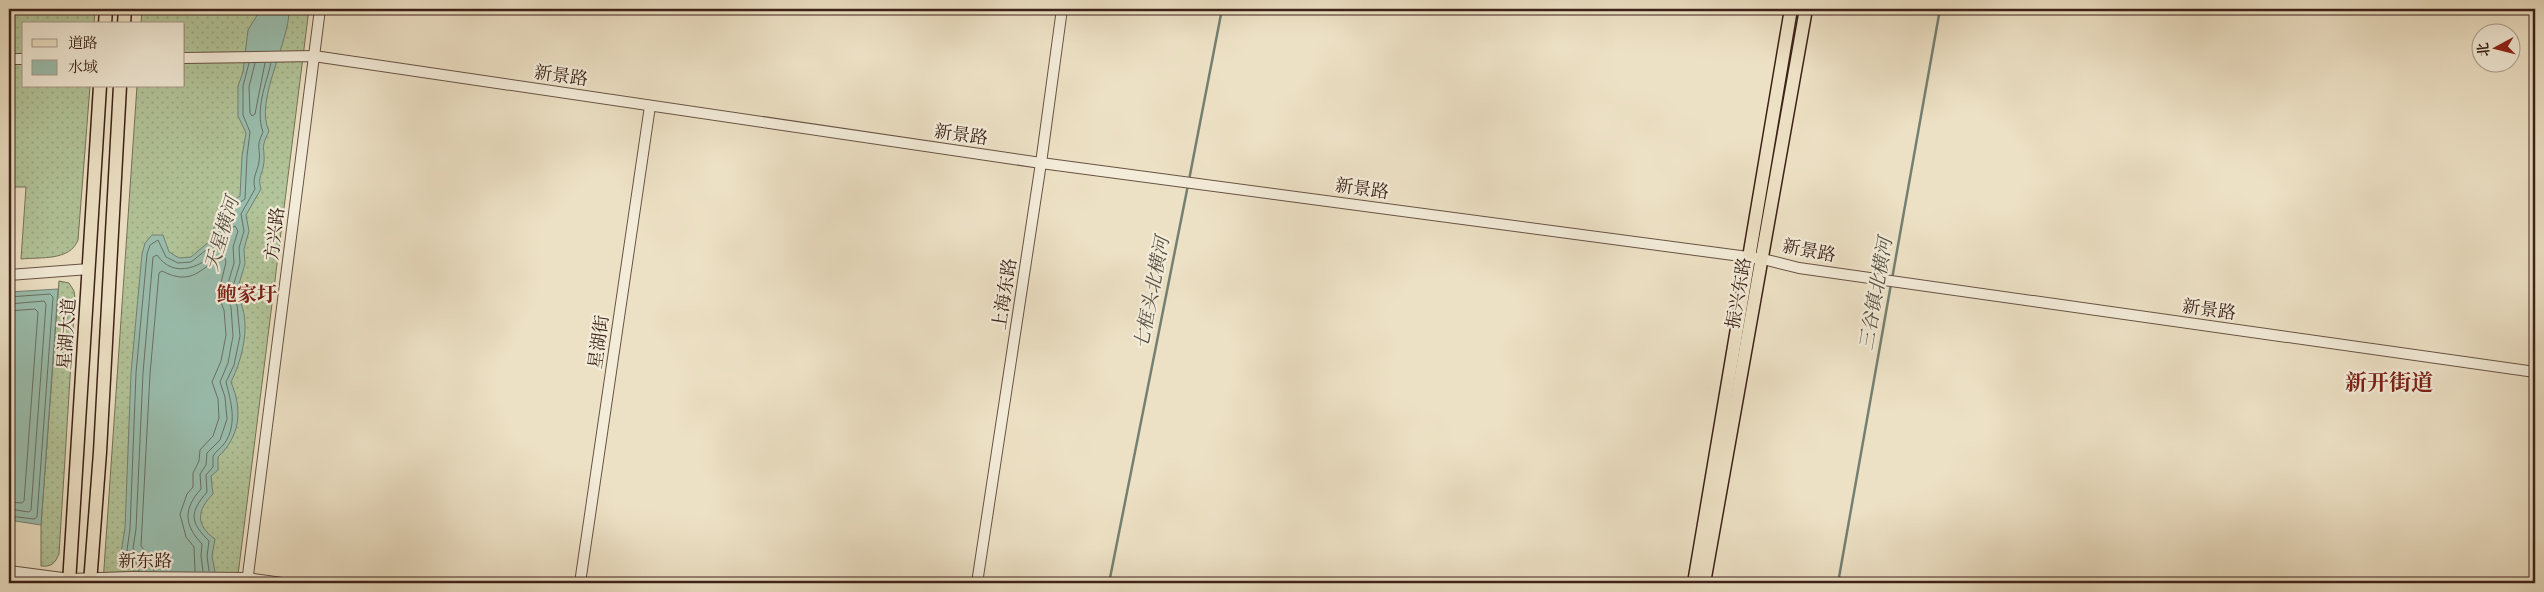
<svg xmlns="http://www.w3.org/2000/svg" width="2544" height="592" viewBox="0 0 2544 592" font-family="'Libre Bodoni','Noto Serif SC',serif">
  <defs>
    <pattern id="grass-dots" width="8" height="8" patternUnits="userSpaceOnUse" patternTransform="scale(1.25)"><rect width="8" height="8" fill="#b2c499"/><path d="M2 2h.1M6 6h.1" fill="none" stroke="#9aa883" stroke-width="1.8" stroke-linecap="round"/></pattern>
  </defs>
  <rect width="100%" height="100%" fill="#ede1c5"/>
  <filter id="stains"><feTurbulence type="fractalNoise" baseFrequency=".004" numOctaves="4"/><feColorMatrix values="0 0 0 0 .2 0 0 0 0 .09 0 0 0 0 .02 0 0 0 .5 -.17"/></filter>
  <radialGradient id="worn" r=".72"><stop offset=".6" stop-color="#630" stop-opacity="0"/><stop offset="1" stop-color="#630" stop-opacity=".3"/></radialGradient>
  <g fill="url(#grass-dots)" stroke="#777358">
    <path d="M9,9h86l-1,15h-70v62h66l-12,154c-8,21 -37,17 -57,19l5,-72h-17z"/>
    <polygon points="142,9 309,9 237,583 103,583 137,86 184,86 184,24 141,24"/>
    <path d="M59,281l10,2 5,8 1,7 -16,256c-4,9 -7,13 -18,12v-41z"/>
  </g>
  <g fill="#9abeae" stroke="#748072">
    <path d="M261,9h28c1,33 -35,92 -20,122 -9,19 -4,15 -5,31 -1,12 -7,15 -3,27l-15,26 3,16 -5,18 1,15 -9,30c17,24 7,64 -5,88 12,29 9,54 -13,75v13l-7,6 2,18c-16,16 -18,31 2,45l-3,17 5,27h-79l-7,-19 -10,-11 4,-25 6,-155 11,-119 3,-11 7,-8h11l6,17 10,6 12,-1 20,-17 4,-16 11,-6 2,-14 12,-8 2,-40 4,-23 -8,-17v-30l5,-14 5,-42z"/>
    <polygon points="58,289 41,525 9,520 9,292"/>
  </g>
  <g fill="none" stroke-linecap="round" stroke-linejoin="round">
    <g stroke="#6b7063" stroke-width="1">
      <polyline points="255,63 249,87 250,113 252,116 255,114 265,63"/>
      <polyline points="9,297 50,294 53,297 37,517 34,519 9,516"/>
      <polyline points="9,304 44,301 46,304 31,510 29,512 9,509"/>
      <polyline points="9,311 35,309 38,312 24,501 22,503 9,502"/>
      <polyline points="139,571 135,561 127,550 130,529 136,373 147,254 150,245 158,240 166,257 178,263 191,262 215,243 219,228 231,220 233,207 245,199 247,156 250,132 243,115 243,86 249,63"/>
      <path d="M146,571l-5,-12 -8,-11 3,-19 7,-156 10,-116 4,-2c17,25 47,12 63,-8 3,-4 3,-10 5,-15l10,-6 3,5 -5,16 1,16 -9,31 6,13 2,29 -5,27 -8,19 5,15 2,22 -7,21 -13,13 -1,12 -6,9 1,15c-18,20 -17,36 1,55l-1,12 2,15"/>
      <path d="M154,571l-6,-16 -7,-9 9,-172 9,-101 3,-2c31,16 38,-3 62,-16l2,7 -8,33 6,15 2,25 -5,26 -9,21 6,17 1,19 -6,18 -13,14 -1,11 -6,12v14l-6,7 -7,20 6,23 8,10 1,24"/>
      <path d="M209,571l-2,-15 2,-15c-19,-19 -20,-28 -2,-49l-1,-17 7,-8v-11c3,-5 8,-8 11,-12 14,-19 7,-42 2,-62l8,-17 6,-29 -3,-31 -6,-12 9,-30 -1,-15 5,-17 -3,-17 14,-25c-3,-12 2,-16 4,-27 2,-15 -4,-13 4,-30 -8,-22 3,-48 8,-69"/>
    </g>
    <g stroke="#748072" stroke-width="2.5">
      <polyline points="1189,180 1222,9"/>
      <polyline points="1892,279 1940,9"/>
      <polyline points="1109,583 1188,185"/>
      <polyline points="1838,583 1891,284"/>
    </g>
    <defs>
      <g id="minor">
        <polyline points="184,58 314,56 1041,163 1763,259 1799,268 2535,372"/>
        <polyline points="9,59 24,59"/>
        <polyline points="9,275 89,269"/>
        <polyline points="9,571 70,579 131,577 247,578 282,583"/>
        <polyline points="247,583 320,9"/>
        <polyline points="580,583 650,106"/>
        <polyline points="977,583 1041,163 1062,9"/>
      </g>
      <g id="major">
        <polyline points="105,24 106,9"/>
        <polyline points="124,24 125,9"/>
        <polyline points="69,583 100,86"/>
        <polyline points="90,583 100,452 120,86"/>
        <polyline points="1694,583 1791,9"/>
        <polyline points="1704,583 1806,9"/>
      </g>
    </defs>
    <use href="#minor" stroke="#685243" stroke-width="12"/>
    <use href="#major" stroke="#3c2218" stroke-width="15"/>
    <use href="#minor" stroke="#f3ecd9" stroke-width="10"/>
    <use href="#major" stroke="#ede1c5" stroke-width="12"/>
  </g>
  <g text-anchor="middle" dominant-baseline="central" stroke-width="4.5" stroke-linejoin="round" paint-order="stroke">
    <g font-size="18" fill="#3c2218" stroke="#f3ecd9">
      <text transform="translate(561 76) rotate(8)">新景路</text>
      <text transform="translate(961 135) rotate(8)">新景路</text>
      <text transform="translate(1362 189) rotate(8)">新景路</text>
      <text transform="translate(275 234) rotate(-83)">方兴路</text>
      <text transform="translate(1809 251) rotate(11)">新景路</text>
      <text transform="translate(1739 293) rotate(-80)">振兴东路</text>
      <text transform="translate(1005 294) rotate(-81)">上海东路</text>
      <text transform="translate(2209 310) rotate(8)">新景路</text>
      <text transform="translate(67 334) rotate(-86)">星湖大道</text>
      <text transform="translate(599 342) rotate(-82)">星湖街</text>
      <text x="145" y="561">新东路</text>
    </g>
    <g font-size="19" font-style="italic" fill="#585145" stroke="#f3ecd9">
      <text transform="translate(222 234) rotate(-73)">天星横河</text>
      <text transform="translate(1152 293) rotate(-79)">七框头北横河</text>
      <text transform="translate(1876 294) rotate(-80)">三谷镇北横河</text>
    </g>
    <g font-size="20" font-weight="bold" fill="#7a1f14" stroke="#f3ecd9">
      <text x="247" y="295">鲍家圩</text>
    </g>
    <g font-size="22" font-weight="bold" fill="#7a1f14" stroke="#f3ecd9">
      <text x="2389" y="383">新开街道</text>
    </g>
  </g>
  <rect width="2544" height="592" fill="none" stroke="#ede1c5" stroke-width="30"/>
  <rect x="10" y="10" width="2524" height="572" fill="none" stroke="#3c2218" stroke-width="2.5"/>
  <rect x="15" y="15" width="2514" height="562" fill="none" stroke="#3c2218"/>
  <rect x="22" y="22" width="162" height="65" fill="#f3ecd9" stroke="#aa9b8c"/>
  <rect x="32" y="39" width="25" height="8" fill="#ede1c5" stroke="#aa9b8c"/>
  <text x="68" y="48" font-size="15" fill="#3c2218">道路</text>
  <rect x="32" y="60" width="25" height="15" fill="#9abeae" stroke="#aa9b8c"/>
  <text x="68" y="72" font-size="15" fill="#3c2218">水域</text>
  <g transform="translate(2496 48) rotate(263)"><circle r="24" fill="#f3ecd9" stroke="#aa9b8c"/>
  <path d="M0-4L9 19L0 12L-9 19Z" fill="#8f2418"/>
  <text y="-8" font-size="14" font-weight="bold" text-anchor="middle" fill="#3c2218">北</text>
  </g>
  <rect width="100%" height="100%" filter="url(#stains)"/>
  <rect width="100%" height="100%" fill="url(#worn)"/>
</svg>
